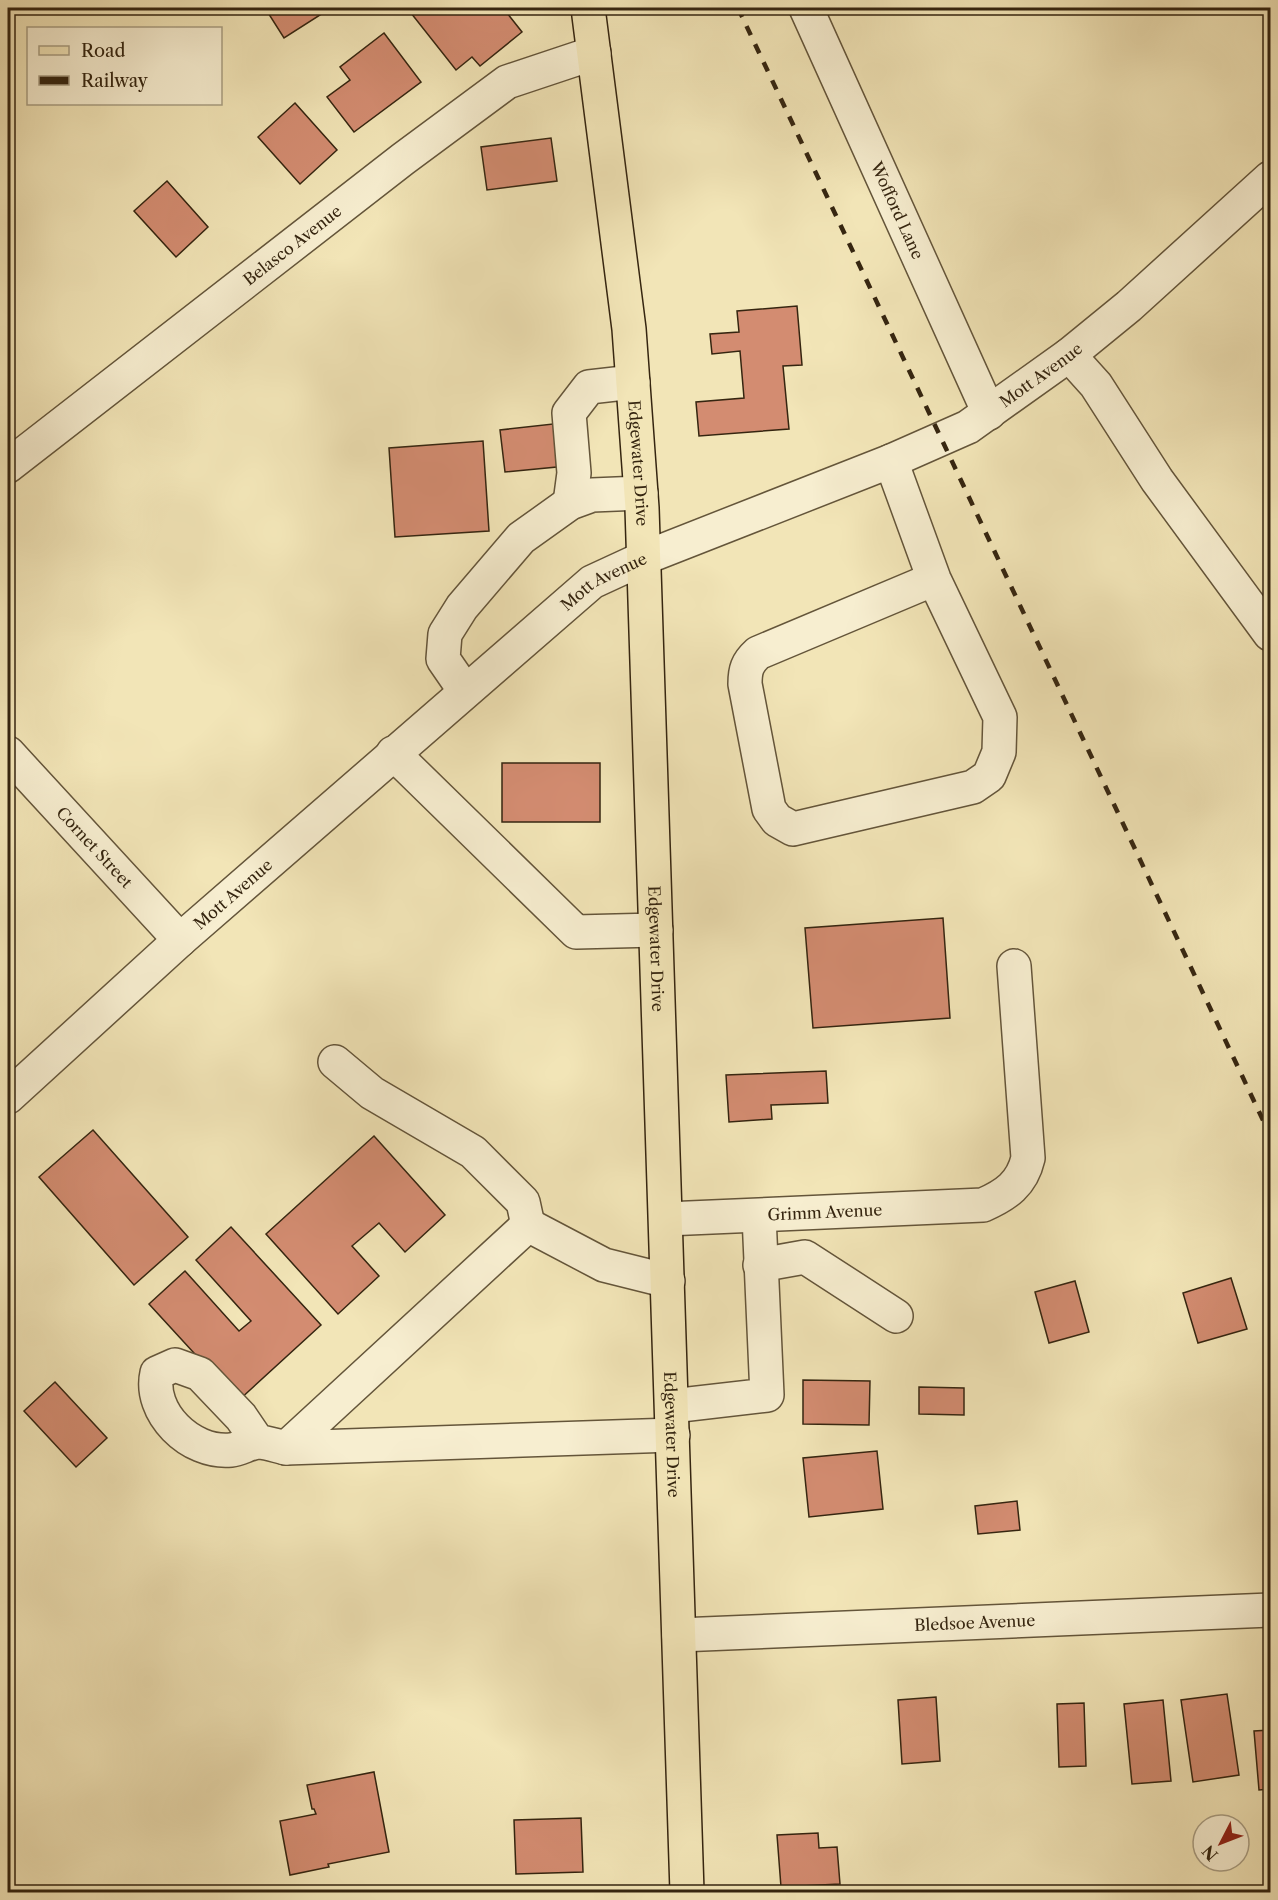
<svg xmlns="http://www.w3.org/2000/svg" width="1278" height="1900" viewBox="0 0 1278 1900" font-family="'Libre Caslon Text',serif">
  <rect width="100%" height="100%" fill="#f2e5b7"/>
  <filter id="stains"><feTurbulence type="fractalNoise" baseFrequency=".00333" numOctaves="4"/><feColorMatrix values="0 0 0 0 .2 0 0 0 0 .09 0 0 0 0 .02 0 0 0 .5 -.17"/></filter>
  <radialGradient id="worn" r=".72"><stop offset=".6" stop-color="#630" stop-opacity="0"/><stop offset="1" stop-color="#630" stop-opacity=".3"/></radialGradient>
  <g fill="#d38c71" stroke="#352510" stroke-width="1.5">
    <polygon points="265,8 331,8 284,38"/>
    <polygon points="407,8 503,8 522,32 480,66 472,57 456,70"/>
    <polygon points="384,33 421,82 354,132 327,97 350,80 340,67"/>
    <polygon points="295,103 337,150 300,184 258,137"/>
    <polygon points="551,138 557,181 487,190 481,147"/>
    <polygon points="167,181 208,227 176,257 134,211"/>
    <polygon points="797,306 802,365 783,366 789,429 699,436 696,402 744,398 740,351 712,354 710,334 739,332 737,311"/>
    <polygon points="562,423 567,466 505,472 500,430"/>
    <polygon points="483,441 489,531 395,537 389,448"/>
    <rect x="502" y="763" width="98" height="59"/>
    <polygon points="943,918 950,1018 813,1028 805,928"/>
    <polygon points="826,1071 828,1103 771,1105 772,1119 729,1122 726,1075"/>
    <polygon points="93,1130 188,1237 134,1285 39,1177"/>
    <polygon points="374,1136 445,1215 405,1252 379,1223 352,1246 379,1276 338,1314 266,1234"/>
    <polygon points="231,1227 321,1325 238,1401 149,1304 185,1271 239,1331 251,1321 196,1260"/>
    <polygon points="1231,1278 1247,1329 1198,1343 1183,1293"/>
    <polygon points="1075,1281 1089,1332 1049,1343 1035,1292"/>
    <polygon points="803,1380 870,1381 869,1425 803,1424"/>
    <polygon points="55,1382 107,1438 76,1467 24,1411"/>
    <polygon points="919,1387 964,1388 964,1415 919,1414"/>
    <polygon points="877,1451 883,1509 809,1517 803,1458"/>
    <polygon points="1017,1501 1020,1530 978,1534 975,1506"/>
    <polygon points="1227,1694 1239,1775 1193,1782 1181,1700"/>
    <polygon points="936,1697 940,1761 902,1764 898,1700"/>
    <polygon points="1163,1700 1171,1781 1132,1784 1124,1704"/>
    <polygon points="1084,1703 1086,1766 1059,1767 1057,1704"/>
    <polygon points="1270,1730 1270,1789 1259,1790 1254,1731"/>
    <polygon points="374,1772 389,1852 328,1864 329,1867 290,1875 280,1821 316,1814 314,1809 312,1809 307,1785"/>
    <polygon points="581,1818 583,1872 516,1874 514,1820"/>
    <polygon points="818,1833 819,1848 837,1847 840,1884 781,1887 777,1835"/>
  </g>
  <g fill="none" stroke-linecap="round" stroke-linejoin="round">
    <defs>
      <g id="minor">
        <path id="s1" d="M806,8l183,405"/>
        <polyline points="1069,355 1096,385 1157,480 1270,634"/>
        <path d="M891,461l43,118 66,138 -1,35 -10,24 -16,11 -180,42 -16,-9 -8,-11 -24,-125c0,-14 2,-21 13,-31l176,-74"/>
        <path id="s2" d="M8,466l395,-307 104,-77 87,-29"/>
        <polyline points="570,503 574,473 569,413 589,387 633,382"/>
        <polyline points="465,691 443,659 445,634 462,607 521,538 570,503 592,495 641,493"/>
        <path id="s3" d="M8,753l172,187"/>
        <polyline points="393,753 576,932 656,930"/>
        <polyline points="335,1062 372,1093 473,1152 523,1202 528,1225"/>
        <path id="s4" d="M8,1097l172,-157 412,-358 52,-24 247,-97 77,-34 101,-72 60,-49 141,-128"/>
        <path id="s5" d="M666,1219l317,-14c23,-10 39,-21 45,-47l-14,-192"/>
        <polyline points="760,1265 805,1257 896,1316"/>
        <polyline points="668,1281 604,1265 528,1225 286,1448 673,1435"/>
        <polyline points="672,1406 767,1395 759,1216"/>
        <path d="M258,1442l-17,-25 -41,-43 -25,-9 -18,8c-9,39 33,81 74,77 9,-1 18,-7 27,-8 8,0 19,4 28,6"/>
        <path id="s6" d="M679,1635l591,-25"/>
      </g>
      <g id="major">
        <path id="s7" d="M588,8l41,321 13,179 45,1384"/>
      </g>
    </defs>
    <use href="#minor" stroke="#64553a" stroke-width="36"/>
    <use href="#major" stroke="#352510" stroke-width="36"/>
    <use href="#minor" stroke="#f7eed0" stroke-width="33"/>
    <use href="#major" stroke="#f2e5b7" stroke-width="33"/>
    <polyline stroke="#352510" stroke-width="4.5" stroke-dasharray="10 10" stroke-linecap="butt" points="738,8 1270,1135"/>
  </g>
  <g text-anchor="middle" dominant-baseline="central" stroke-width="4.5" stroke-linejoin="round" paint-order="stroke">
    <g font-size="16" fill="#352510" stroke="#f7eed0">
      <text stroke="none"><textPath href="#s1" startOffset="222">Wofford Lane</textPath></text>
      <text stroke="none"><textPath href="#s2" startOffset="360">Belasco Avenue</textPath></text>
      <text stroke="none"><textPath href="#s4" startOffset="1275">Mott Avenue</textPath></text>
      <text stroke="none"><textPath href="#s7" startOffset="458">Edgewater Drive</textPath></text>
      <text stroke="none"><textPath href="#s4" startOffset="789">Mott Avenue</textPath></text>
      <text stroke="none"><textPath href="#s3" startOffset="128">Cornet Street</textPath></text>
      <text stroke="none"><textPath href="#s4" startOffset="303">Mott Avenue</textPath></text>
      <text stroke="none"><textPath href="#s7" startOffset="944">Edgewater Drive</textPath></text>
      <text stroke="none"><textPath href="#s5" startOffset="159">Grimm Avenue</textPath></text>
      <text stroke="none"><textPath href="#s7" startOffset="1430">Edgewater Drive</textPath></text>
      <text stroke="none"><textPath href="#s6" startOffset="296">Bledsoe Avenue</textPath></text>
    </g>
  </g>
  <rect width="1278" height="1900" fill="none" stroke="#f2e5b7" stroke-width="30"/>
  <rect x="9" y="9" width="1260" height="1882" fill="none" stroke="#352510" stroke-width="3"/>
  <rect x="15" y="15" width="1248" height="1870" fill="none" stroke="#352510" stroke-width="1.5"/>
  <rect x="27" y="27" width="195" height="78" fill="#f7eed0" stroke="#a99e83" stroke-width="1.5"/>
  <rect x="39" y="46" width="30" height="9" fill="#f2e5b7" stroke="#a99e83" stroke-width="1.5"/>
  <text x="81" y="57" font-size="18" fill="#352510">Road</text>
  <rect x="39" y="76" width="30" height="9" fill="#352510" stroke="#a99e83" stroke-width="1.5"/>
  <text x="81" y="87" font-size="18" fill="#352510">Railway</text>
  <g transform="translate(1221 1843) rotate(228)"><circle r="28" fill="#f7eed0" stroke="#a99e83" stroke-width="1.5"/>
  <path d="M0-4.5L10 22L0 15L-10 22Z" fill="#8f2418"/>
  <text y="-9" font-size="16" font-weight="bold" text-anchor="middle" fill="#352510">N</text>
  </g>
  <rect width="100%" height="100%" filter="url(#stains)"/>
  <rect width="100%" height="100%" fill="url(#worn)"/>
</svg>
